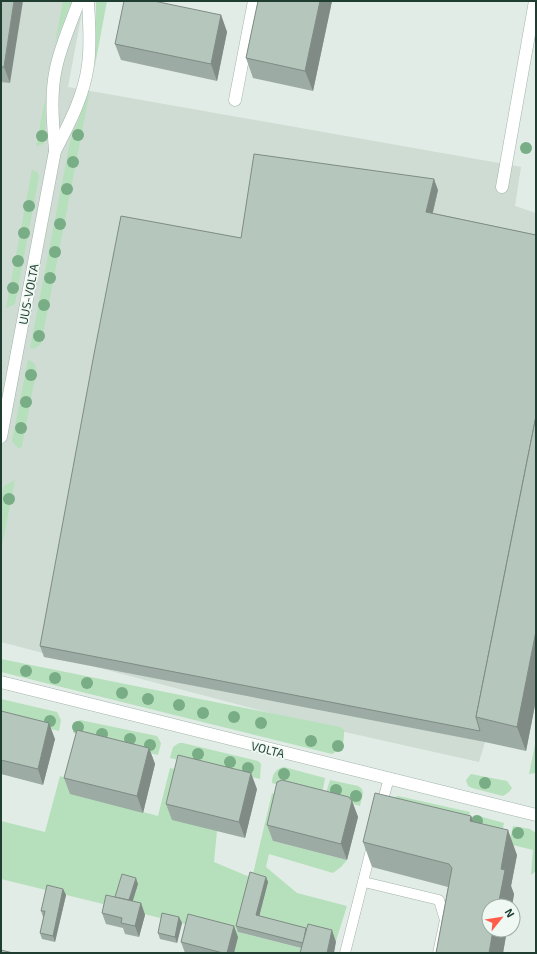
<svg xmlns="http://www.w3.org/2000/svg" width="537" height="954" viewBox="0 0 537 954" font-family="'Exo 2',sans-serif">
  <rect width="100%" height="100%" fill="#e0ece5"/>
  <polygon fill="#cedcd3" points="1,1 84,1 68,87 521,167 515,206 536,213 536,485 485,742 479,762 327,728 1,642"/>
  <g fill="#b6e0bb">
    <polygon points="63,1 72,1 55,43"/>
    <polygon points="96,1 107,1 95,65"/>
    <polygon points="90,90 41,344 34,349 30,348 70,142"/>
    <polygon points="46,95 45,141 43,144 36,146"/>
    <polygon points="32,170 37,172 39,176 15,304 6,308"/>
    <path d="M28,360c7,2 8,5 8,12l-14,74 -3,3 -7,-8z"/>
    <polygon points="15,480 1,550 1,500 4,486"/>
    <path d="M1,659l339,68 4,3c0,12 0,18 -12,24l-331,-82z"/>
    <polygon points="1,699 57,712 61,720 59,731 1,716"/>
    <path d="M80,720l77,16 4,7 -3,12 -85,-22c1,-6 1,-11 7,-13z"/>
    <polygon points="536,740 536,773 529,774"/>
    <polygon points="179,743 183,743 258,761 261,764 260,779 170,758 173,747"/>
    <path d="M284,767l41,11 -3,17 -50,-12c0,-8 3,-14 12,-16z"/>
    <path d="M170,768l14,3 33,60 -3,31 38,16 20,-85 11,6 -10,42 74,19 -6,7 -8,6 -64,-19 -3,13 31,26 50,13 -11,35 -24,-6 -74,-3 70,18 -1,3h-73l4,-16 -237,-58v-58l44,11 15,-56c33,11 63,32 98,40z"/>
    <polygon points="471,774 507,781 512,788 509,792 503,796 472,788 468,786 466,780"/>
    <polygon points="330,780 358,786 362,789 363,793 360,806 325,796"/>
    <polygon points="398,796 470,812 467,830 390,799"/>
    <polygon points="475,815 504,823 501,837 471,831"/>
    <polygon points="513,826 530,829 536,833 536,871 531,875 533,850 509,844"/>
  </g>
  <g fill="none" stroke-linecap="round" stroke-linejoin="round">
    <defs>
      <g id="service">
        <polyline points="381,807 389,778"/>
        <polyline points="364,882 439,900 445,920 438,953"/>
        <polyline points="345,953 372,846"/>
      </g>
      <polyline id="pedestrian" points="235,100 254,1"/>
      <g id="minor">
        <path d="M55,151c14,-27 29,-55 33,-86 3,-21 1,-43 0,-64"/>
        <polyline points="502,187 535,1"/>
        <path d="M1,437l54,-286c-2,-27 -5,-56 1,-83 5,-23 15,-45 23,-67"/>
        <polyline points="1,682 536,815"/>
      </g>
    </defs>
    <use href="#service" stroke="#a2b4ab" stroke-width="11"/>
    <use href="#pedestrian" stroke="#a2b4ab" stroke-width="13"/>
    <use href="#minor" stroke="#a2b4ab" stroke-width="13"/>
    <use href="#service" stroke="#fff" stroke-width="10"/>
    <use href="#pedestrian" stroke="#fff" stroke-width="12"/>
    <use href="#minor" stroke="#fff" stroke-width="12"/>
  </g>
  <g fill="#79ad86">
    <circle cx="78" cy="135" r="6"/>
    <circle cx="42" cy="136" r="6"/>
    <circle cx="526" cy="148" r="6"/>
    <circle cx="73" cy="162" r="6"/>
    <circle cx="67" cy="189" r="6"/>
    <circle cx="29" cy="206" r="6"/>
    <circle cx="60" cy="224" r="6"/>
    <circle cx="24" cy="233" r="6"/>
    <circle cx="55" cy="252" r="6"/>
    <circle cx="18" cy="261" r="6"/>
    <circle cx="50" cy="278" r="6"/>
    <circle cx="13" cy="288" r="6"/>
    <circle cx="44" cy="305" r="6"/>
    <circle cx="39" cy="336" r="6"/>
    <circle cx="31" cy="375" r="6"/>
    <circle cx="26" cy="402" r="6"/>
    <circle cx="21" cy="428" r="6"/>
    <circle cx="9" cy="499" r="6"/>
    <circle cx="26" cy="671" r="6"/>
    <circle cx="55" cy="678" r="6"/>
    <circle cx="87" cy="683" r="6"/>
    <circle cx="122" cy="693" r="6"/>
    <circle cx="148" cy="699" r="6"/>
    <circle cx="179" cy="705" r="6"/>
    <circle cx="203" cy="713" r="6"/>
    <circle cx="234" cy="717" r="6"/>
    <circle cx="50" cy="721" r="6"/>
    <circle cx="261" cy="723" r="6"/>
    <circle cx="78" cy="727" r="6"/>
    <circle cx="102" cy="734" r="6"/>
    <circle cx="130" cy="739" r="6"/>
    <circle cx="311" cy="741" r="6"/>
    <circle cx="150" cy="745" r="6"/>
    <circle cx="338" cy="746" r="6"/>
    <circle cx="198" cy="754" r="6"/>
    <circle cx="230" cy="762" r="6"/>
    <circle cx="248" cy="768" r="6"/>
    <circle cx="284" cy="774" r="6"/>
    <circle cx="485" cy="783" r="6"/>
    <circle cx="336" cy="790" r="6"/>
    <circle cx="356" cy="796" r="6"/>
    <circle cx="477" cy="821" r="6"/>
    <circle cx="518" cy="833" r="6"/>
  </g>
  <g fill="#9caba3">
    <polygon points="1,1 10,83 1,82"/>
    <polygon points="258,1 332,1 313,91 253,78 246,58"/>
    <polygon points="221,15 227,32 217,81 121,60 115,44"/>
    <polygon points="438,190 433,213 536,235 536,700 526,751 485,742 44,657 40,646 241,238"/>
    <polygon points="1,711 55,739 43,785 1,774"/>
    <polygon points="149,748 155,764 143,813 70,794 64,778"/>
    <polygon points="257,789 245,838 172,820 166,804"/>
    <polygon points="352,801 358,817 347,860 273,841 267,825"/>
    <polygon points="471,816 474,822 517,855 511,886 514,894 512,906 489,906 507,930 503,953 436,953 448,887 372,867 363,842"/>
    <polygon points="266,877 268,882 259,916 336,942 301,948 238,932 236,926"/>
    <polygon points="138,884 132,901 141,903 145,915 139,937 125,934 123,928 106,924 102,913"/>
    <polygon points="63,889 66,895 55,942 42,939 40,933 44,917 43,917 41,911"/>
    <polygon points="179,917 182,923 177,943 160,939 158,933"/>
    <polygon points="238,937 234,953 185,953 181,942"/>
  </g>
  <g fill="#7f8b84">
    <polygon points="14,1 23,1 10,83 4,67"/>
    <polygon points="320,1 332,1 313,91 305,71"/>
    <polygon points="221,15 227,32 217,81 211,64"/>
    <polygon points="434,179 438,190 430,223 426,212"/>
    <polygon points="536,631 536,700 526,751 517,727"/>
    <polygon points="49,723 55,739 43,785 38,769"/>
    <polygon points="149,748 155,764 143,813 137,796"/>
    <polygon points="251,773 257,789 245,838 239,822"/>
    <polygon points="352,801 358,817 347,860 341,844"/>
    <polygon points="471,816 480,841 470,821"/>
    <polygon points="508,830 517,855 511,886 514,894 512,906 498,906 501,869"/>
    <polygon points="266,877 268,882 258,921 256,915"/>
    <polygon points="136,878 138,884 131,907 128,901"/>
    <polygon points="63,889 66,895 55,942 53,936"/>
    <polygon points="141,903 145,915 139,937 135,926"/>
    <polygon points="179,917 182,923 177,943 175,937"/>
    <polygon points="234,926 238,937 234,953 227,953"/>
    <polygon points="332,930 336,942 334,953 327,953"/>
    <polygon points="493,930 507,930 503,953 489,953"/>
  </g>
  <g fill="#b5c7bd" stroke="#7f8b84">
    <polygon points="1,1 14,1 4,67 1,67"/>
    <polygon points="124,1 154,1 221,15 211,64 115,44"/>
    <polygon points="258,1 320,1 305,71 246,58"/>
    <polygon points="254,154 434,179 426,212 536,235 536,416 476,717 480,731 40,646 94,354 121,216 241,238"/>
    <polygon points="536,416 536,631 517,727 476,717"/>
    <polygon points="1,711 49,723 38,769 1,760"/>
    <polygon points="77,730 149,748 137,796 64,778"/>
    <polygon points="178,755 251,773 239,822 166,804"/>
    <polygon points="282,780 349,797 352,801 341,844 267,825 277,782"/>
    <polygon points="375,793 471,816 470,821 508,830 501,869 505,870 498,906 489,906 489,930 493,930 489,953 436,953 452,868 449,864 363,842"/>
    <polygon points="250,872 266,877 256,915 306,928 303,943 236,926"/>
    <polygon points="122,874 136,878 129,900 115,897"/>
    <polygon points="47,885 63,889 53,936 40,933 45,911 41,911"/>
    <polygon points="106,895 141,903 135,926 121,923 122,918 102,913"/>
    <polygon points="162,913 179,917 175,937 158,933"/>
    <polygon points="188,914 234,926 227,953 223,953 181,942"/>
    <polygon points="308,924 332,930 327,953 300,953"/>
    <polygon points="1,950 13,953 1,953"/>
  </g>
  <g text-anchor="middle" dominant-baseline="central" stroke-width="3.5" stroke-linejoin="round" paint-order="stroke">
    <g font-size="12" fill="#1f3e31" stroke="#f0f8f3">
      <text transform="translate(28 294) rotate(-79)">UUS-VOLTA</text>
      <text transform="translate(268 749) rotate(14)">VOLTA</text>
    </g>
  </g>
  <rect width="537" height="954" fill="none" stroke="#1f3e31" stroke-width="4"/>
  <g transform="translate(501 918) rotate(60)"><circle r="19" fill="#f0f8f3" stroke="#9caea5"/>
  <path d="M0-3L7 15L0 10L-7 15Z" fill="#ff5d4b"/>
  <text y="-6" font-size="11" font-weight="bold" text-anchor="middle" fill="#1f3e31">N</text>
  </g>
</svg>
